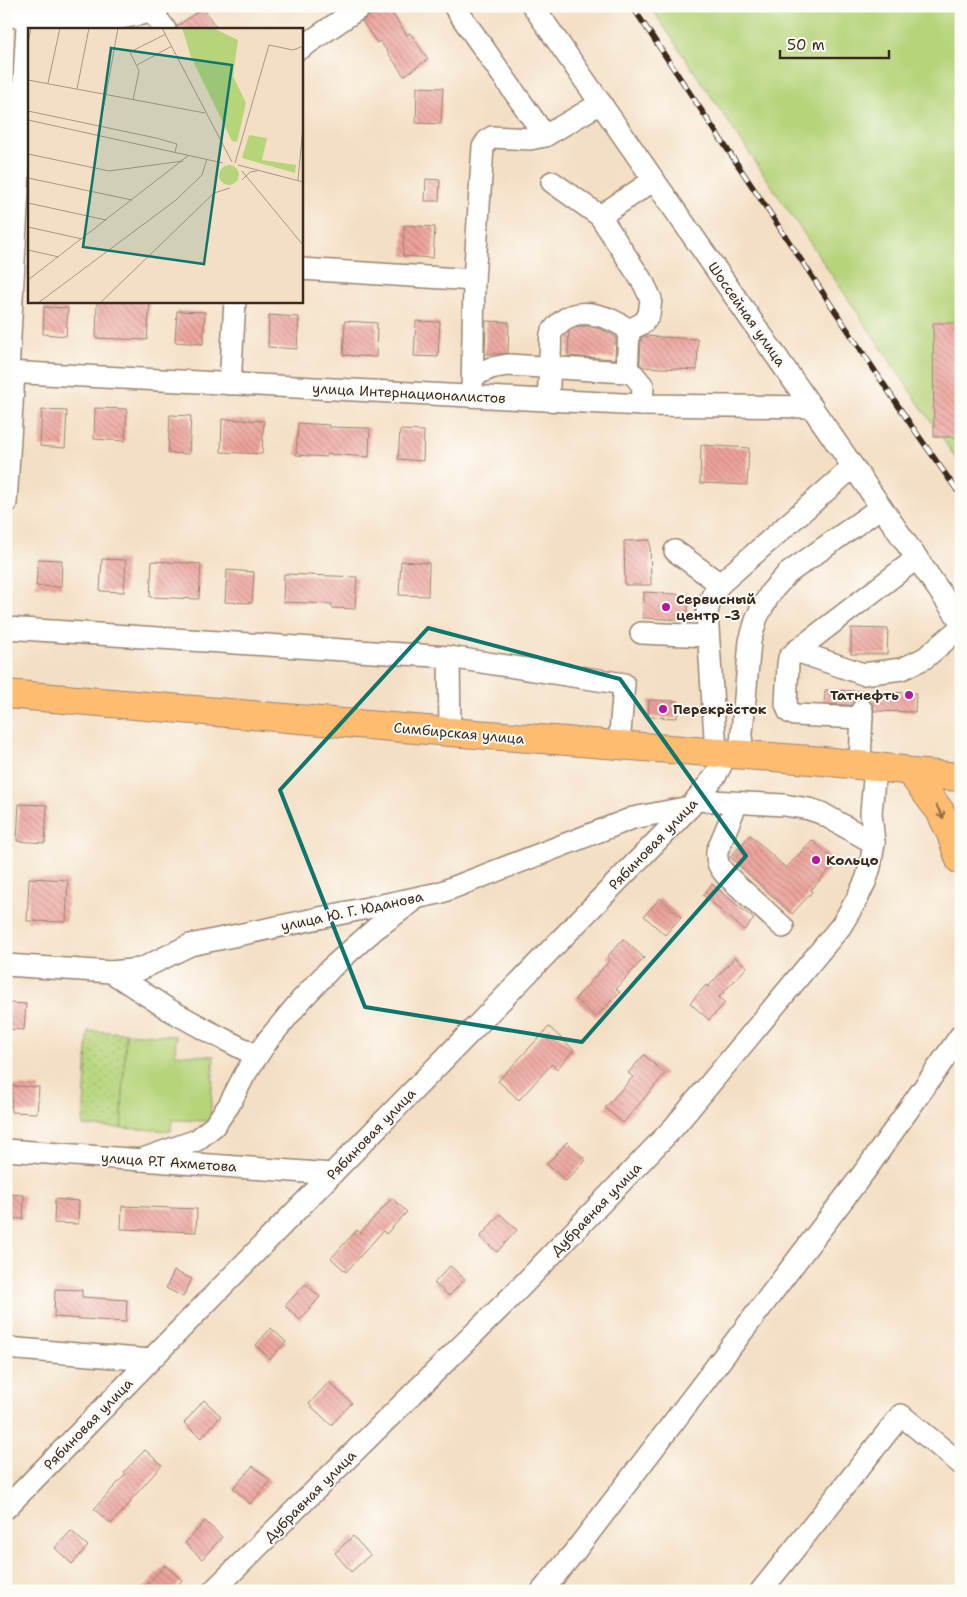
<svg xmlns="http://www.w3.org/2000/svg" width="967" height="1597" viewBox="0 0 967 1597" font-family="'Shantell Sans',sans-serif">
  <defs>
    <pattern id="park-dots" width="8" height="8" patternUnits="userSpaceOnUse" patternTransform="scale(1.25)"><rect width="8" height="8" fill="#b6d47a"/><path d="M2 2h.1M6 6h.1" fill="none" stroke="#9db669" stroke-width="1.8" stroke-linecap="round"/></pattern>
    <pattern id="building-back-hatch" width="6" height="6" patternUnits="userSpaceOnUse" patternTransform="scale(1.25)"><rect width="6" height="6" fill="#eda39c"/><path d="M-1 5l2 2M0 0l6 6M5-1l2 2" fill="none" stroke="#c1857f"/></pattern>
  </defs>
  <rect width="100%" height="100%" fill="#fdfcf7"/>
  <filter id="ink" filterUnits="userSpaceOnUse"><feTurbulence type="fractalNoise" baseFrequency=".02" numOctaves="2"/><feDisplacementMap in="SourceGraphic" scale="10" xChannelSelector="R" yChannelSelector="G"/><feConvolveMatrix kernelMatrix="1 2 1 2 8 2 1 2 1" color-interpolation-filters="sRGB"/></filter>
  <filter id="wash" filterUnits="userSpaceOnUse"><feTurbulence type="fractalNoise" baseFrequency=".0096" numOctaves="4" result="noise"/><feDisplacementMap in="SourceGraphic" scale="20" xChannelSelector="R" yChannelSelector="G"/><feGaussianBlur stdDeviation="1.12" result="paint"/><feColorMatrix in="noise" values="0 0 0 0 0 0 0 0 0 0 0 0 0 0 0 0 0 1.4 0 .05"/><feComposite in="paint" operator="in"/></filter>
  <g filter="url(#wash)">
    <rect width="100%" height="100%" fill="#f4dfc4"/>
    <g fill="#b6d47a" stroke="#787f4c">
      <polygon points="650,6 961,6 961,466"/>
      <polygon points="126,1033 176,1036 175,1054 214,1056 210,1121 172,1120 171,1131 121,1128"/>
    </g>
    <polygon fill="url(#park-dots)" stroke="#787f4c" points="88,1031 126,1033 121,1128 83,1126"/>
    <g id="blocks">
      <g fill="url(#building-back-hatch)">
        <polygon points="376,6 387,6 407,35 410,33 428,59 404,76 380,41 377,43 362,21 369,16"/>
        <polygon points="203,8 217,29 177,29 177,26"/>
        <polygon points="417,87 443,88 441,124 416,123"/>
        <polygon points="426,179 440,180 439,201 425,201"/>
        <polygon points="404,225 435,227 433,258 403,256"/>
        <polygon points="97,301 150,301 147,340 96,338"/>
        <polygon points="44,307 68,308 66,336 43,334"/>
        <polygon points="177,311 205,312 203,344 175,342"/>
        <polygon points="269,315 299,317 297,349 268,347"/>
        <polygon points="345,321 377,323 376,357 343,355"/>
        <polygon points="416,321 440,322 438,357 414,356"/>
        <polygon points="486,321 509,322 508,353 496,354 485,354"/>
        <polygon points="933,323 961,323 961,437 934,437"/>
        <polygon points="586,326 601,329 616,337 615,359 568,356 569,331 574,328"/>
        <polygon points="644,336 698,339 697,370 644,367 640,364 641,338"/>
        <polygon points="95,408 127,409 125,441 94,439"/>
        <polygon points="42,410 67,411 65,448 40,446"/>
        <polygon points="170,415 191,416 189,454 168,453"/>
        <polygon points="222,419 264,421 262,454 221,452"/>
        <polygon points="298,423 329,425 329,427 370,428 369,457 327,454 327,457 296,455"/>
        <polygon points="400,430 424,431 423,461 398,459"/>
        <polygon points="701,445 749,448 747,485 700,483"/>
        <polygon points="650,540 651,585 625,585 624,541"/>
        <polygon points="38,559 62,560 61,587 36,586"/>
        <polygon points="102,559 126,560 124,592 100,591"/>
        <polygon points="152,561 201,564 199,599 150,597"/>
        <polygon points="401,561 429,563 428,596 399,595"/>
        <polygon points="227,570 254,572 252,603 225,602"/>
        <polygon points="284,574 357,577 355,609 332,608 332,604 283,602"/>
        <polygon points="644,592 689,595 687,620 643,618"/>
        <polygon points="851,628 888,629 887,654 851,654"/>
        <polygon points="825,690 916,693 915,712 874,711 873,704 868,699 863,698 856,699 851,705 824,704"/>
        <polygon points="649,700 678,701 677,718 648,717"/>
        <polygon points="19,804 47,805 45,843 17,841"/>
        <polygon points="750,835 786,868 812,840 836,862 811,890 812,892 792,914 730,857"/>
        <polygon points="29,878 68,880 66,922 27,921"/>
        <polygon points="712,884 754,919 744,930 703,895"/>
        <polygon points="660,898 681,917 665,935 644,916"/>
        <polygon points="623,939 644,958 616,989 620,992 596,1017 575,999 610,960 607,957"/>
        <polygon points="735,957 747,967 719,997 725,1003 709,1020 690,1003 706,985 708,987"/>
        <polygon points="9,1003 26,1004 24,1030 8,1029"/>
        <polygon points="549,1027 574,1050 557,1069 552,1064 519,1100 498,1081"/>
        <polygon points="644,1055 665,1074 623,1123 605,1108 633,1077 628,1073"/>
        <polygon points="12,1086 39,1087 37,1113 11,1112"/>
        <polygon points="567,1142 586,1160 566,1181 547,1164"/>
        <polygon points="6,1194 24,1195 23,1219 6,1218"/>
        <polygon points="392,1198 407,1212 386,1234 383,1231 346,1272 331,1258 357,1230 360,1233"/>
        <polygon points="55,1199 79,1201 78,1224 54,1223"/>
        <polygon points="122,1206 197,1209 196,1232 121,1229"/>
        <polygon points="500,1214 517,1230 497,1252 480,1237"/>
        <polygon points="450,1266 465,1279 449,1296 434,1283"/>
        <polygon points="174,1271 192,1279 183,1297 166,1288"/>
        <polygon points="305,1284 320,1297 300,1320 285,1306"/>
        <polygon points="55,1289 82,1290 82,1297 127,1300 126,1322 54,1317"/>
        <polygon points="271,1328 286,1342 270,1359 256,1345"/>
        <polygon points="329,1382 352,1403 331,1425 309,1404"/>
        <polygon points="204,1400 221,1416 201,1438 184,1423"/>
        <polygon points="145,1450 162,1465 130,1501 131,1502 111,1524 94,1509 126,1474 124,1472"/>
        <polygon points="253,1466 271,1481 250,1504 233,1488"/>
        <polygon points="205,1521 222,1537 202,1559 185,1543"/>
        <polygon points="71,1531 88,1546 72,1564 55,1548"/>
        <polygon points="353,1536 370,1555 351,1572 335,1553"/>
        <polygon points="165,1565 182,1580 173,1591 141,1591"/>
      </g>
    </g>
  </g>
  <g filter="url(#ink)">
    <use href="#blocks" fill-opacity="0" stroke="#988471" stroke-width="1"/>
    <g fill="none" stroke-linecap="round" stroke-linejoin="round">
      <polyline stroke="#cfbba3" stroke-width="21" stroke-dasharray="21 11" stroke-linecap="butt" points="862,691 862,710"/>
      <defs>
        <g id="minor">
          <polyline points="454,6 545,136 530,139 492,137 487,141 483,147 474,280 472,396"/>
          <polyline points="533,6 961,622"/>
          <polyline points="152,12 165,29"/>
          <polyline points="6,16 106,21 152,12 160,6"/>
          <polyline points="301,48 362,6"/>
          <polyline points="545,136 601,103"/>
          <polyline points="552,182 600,216 654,180"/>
          <polyline points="600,216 644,284 651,299 649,315 643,323 629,330"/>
          <polyline points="301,269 474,280"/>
          <polyline points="6,372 642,405 812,407"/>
          <polyline points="8,372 28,6"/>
          <polyline points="627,372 634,375 643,386 642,405"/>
          <path d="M473,376l18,-8 17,-3 119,7 2,-42c-18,-13 -49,-25 -68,-8 -4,4 -8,7 -10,12 -1,6 0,14 -1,20 0,15 -1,31 -2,46"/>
          <polyline points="230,384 235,301"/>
          <polyline points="6,503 14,373"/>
          <polyline points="675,551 720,584"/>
          <polyline points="6,628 449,657 624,684 619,745"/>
          <polyline points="641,633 708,636"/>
          <polyline points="796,651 863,674 902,669 925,658 961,627"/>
          <polyline points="449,657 450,732"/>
          <polyline points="862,718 795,715 789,712 786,704 788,664 789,658 796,651 917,558"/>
          <polyline points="716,753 707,612 711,598 720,584 853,467"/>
          <polyline points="740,755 750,641 757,617 771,592 787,574 881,507"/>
          <polyline points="860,765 862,710"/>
          <polyline points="696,800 784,805 809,809 821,813 874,843"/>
          <path d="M737,803l-20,48c-1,11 2,16 9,24l57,52"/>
          <polyline points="6,965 111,972 141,969 190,945 439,893 633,818 690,807"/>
          <polyline points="111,972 168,1009 206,1030 257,1056"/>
          <polyline points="6,1150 332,1174"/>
          <polyline points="140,1160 197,1140 214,1126 229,1105 245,1074 268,1040 302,999 331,968 375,929 412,902"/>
          <polyline points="6,1348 150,1360"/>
          <polyline points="6,1508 690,807 716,775 727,754"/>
          <polyline points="213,1591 514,1294 675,1126 841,926 857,899 866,880 870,867 874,843 871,813 875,768"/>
          <polyline points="542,1591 576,1550 868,1167 961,1035"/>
          <polyline points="761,1591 901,1415 961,1464"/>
        </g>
        <g id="major">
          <polyline points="6,694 450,732 823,761 903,770 911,773 961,777"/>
          <polyline points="911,773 940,811 951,834 960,860"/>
        </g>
      </defs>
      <use href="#minor" stroke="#988471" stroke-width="24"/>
      <use href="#major" stroke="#988471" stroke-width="30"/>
      <use href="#minor" stroke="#fff" stroke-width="21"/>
      <use href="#major" stroke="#fdbc6f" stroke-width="28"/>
      <defs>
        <polyline id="rail" points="632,6 911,425 961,496"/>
      </defs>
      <use href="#rail" stroke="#3b2a1e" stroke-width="5.5"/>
      <use href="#rail" stroke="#fdfcf7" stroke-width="4" stroke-dasharray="11" stroke-linecap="butt"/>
    </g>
    <defs><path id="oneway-shaft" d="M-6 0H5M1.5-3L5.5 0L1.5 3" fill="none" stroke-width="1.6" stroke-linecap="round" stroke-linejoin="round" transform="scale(1.25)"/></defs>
    <use stroke="#926c42" href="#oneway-shaft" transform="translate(940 812) rotate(62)"/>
  </g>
  <path fill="none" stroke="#0f766e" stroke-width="4" stroke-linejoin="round" d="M428,628l192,51 126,177 -164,186 -217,-35 -85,-217z"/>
  <g fill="#b5179e" stroke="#fdfcf7" stroke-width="2">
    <circle cx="666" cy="607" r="5"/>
    <circle cx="909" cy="695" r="5"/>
    <circle cx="663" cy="709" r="5"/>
    <circle cx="816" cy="860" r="5"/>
  </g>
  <g text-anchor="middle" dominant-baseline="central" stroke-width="4" stroke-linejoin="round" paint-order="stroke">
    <g font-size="14" fill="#3b2a1e" stroke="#fdfcf7">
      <text transform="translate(747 314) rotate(55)">Шоссейная улица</text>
      <text transform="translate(409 393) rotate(3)">улица Интернационалистов</text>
      <text transform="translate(459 733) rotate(5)">Симбирская улица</text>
      <text transform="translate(653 844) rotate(-46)">Рябиновая улица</text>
      <text transform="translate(352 911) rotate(-12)">улица Ю. Г. Юданова</text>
      <text transform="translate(371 1134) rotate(-46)">Рябиновая улица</text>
      <text transform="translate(169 1162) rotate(4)">улица Р.Т Ахметова</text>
      <text transform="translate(596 1209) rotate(-46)">Дубравная улица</text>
      <text transform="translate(88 1424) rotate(-46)">Рябиновая улица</text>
      <text transform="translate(310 1496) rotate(-45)">Дубравная улица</text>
    </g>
    <g font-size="14" font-weight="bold" fill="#3b2a1e" stroke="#fdfcf7" text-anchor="start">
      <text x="676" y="599">Сервисный<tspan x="676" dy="16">центр -3</tspan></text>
      <text x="899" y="695" text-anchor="end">Татнефть</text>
      <text x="673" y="709">Перекрёсток</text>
      <text x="826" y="860">Кольцо</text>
    </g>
  </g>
  <g transform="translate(28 28)">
    <rect width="275" height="275" fill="#f4dfc4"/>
    <path d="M154,0h31l25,12 -5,36 13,27 -9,39 -5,-1 -41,-84zM191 147a10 10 0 1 1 20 0a10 10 0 1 1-20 0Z" fill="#b6d47a"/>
    <path d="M221,107l18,3 -5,22 34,5 -1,8 -53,-15z" fill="#b6d47a"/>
    <path fill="none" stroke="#aa9782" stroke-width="1" d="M134,0l70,134M0,15l3,-15M109,37l35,-19M0,52l177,33M20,55l12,-55M49,61l12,-61M78,67l12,-67M105,72l6,-29 -9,-19 36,-18M0,83l128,27 21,6 -2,8M0,92l195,43M70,106l8,-39M0,126l81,17 74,-10M207,135l34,-118 24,5 10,-4M210,137l65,17M214,143l61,74M0,150l104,22M214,152l8,-8 7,-1M270,152l5,-53M0,175l78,17M0,199l54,12M0,222l31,7M0,252l161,-125M10,275l138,-103 26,-25 5,-16M72,275l114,-110 16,-5"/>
    <path fill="#0f766e" fill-opacity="0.15" stroke="#0f766e" stroke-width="2.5" d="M83,20l121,17 -28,199 -121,-17z"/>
    <rect width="275" height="275" fill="none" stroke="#3b2a1e" stroke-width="2.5"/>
  </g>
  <rect width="967" height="1597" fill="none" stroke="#fdfcf7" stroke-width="25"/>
  <path d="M780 50v8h109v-8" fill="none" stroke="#3b2a1e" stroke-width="2.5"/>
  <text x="787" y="50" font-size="15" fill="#3b2a1e" stroke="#fdfcf7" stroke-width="4" paint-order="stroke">50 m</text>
</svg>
